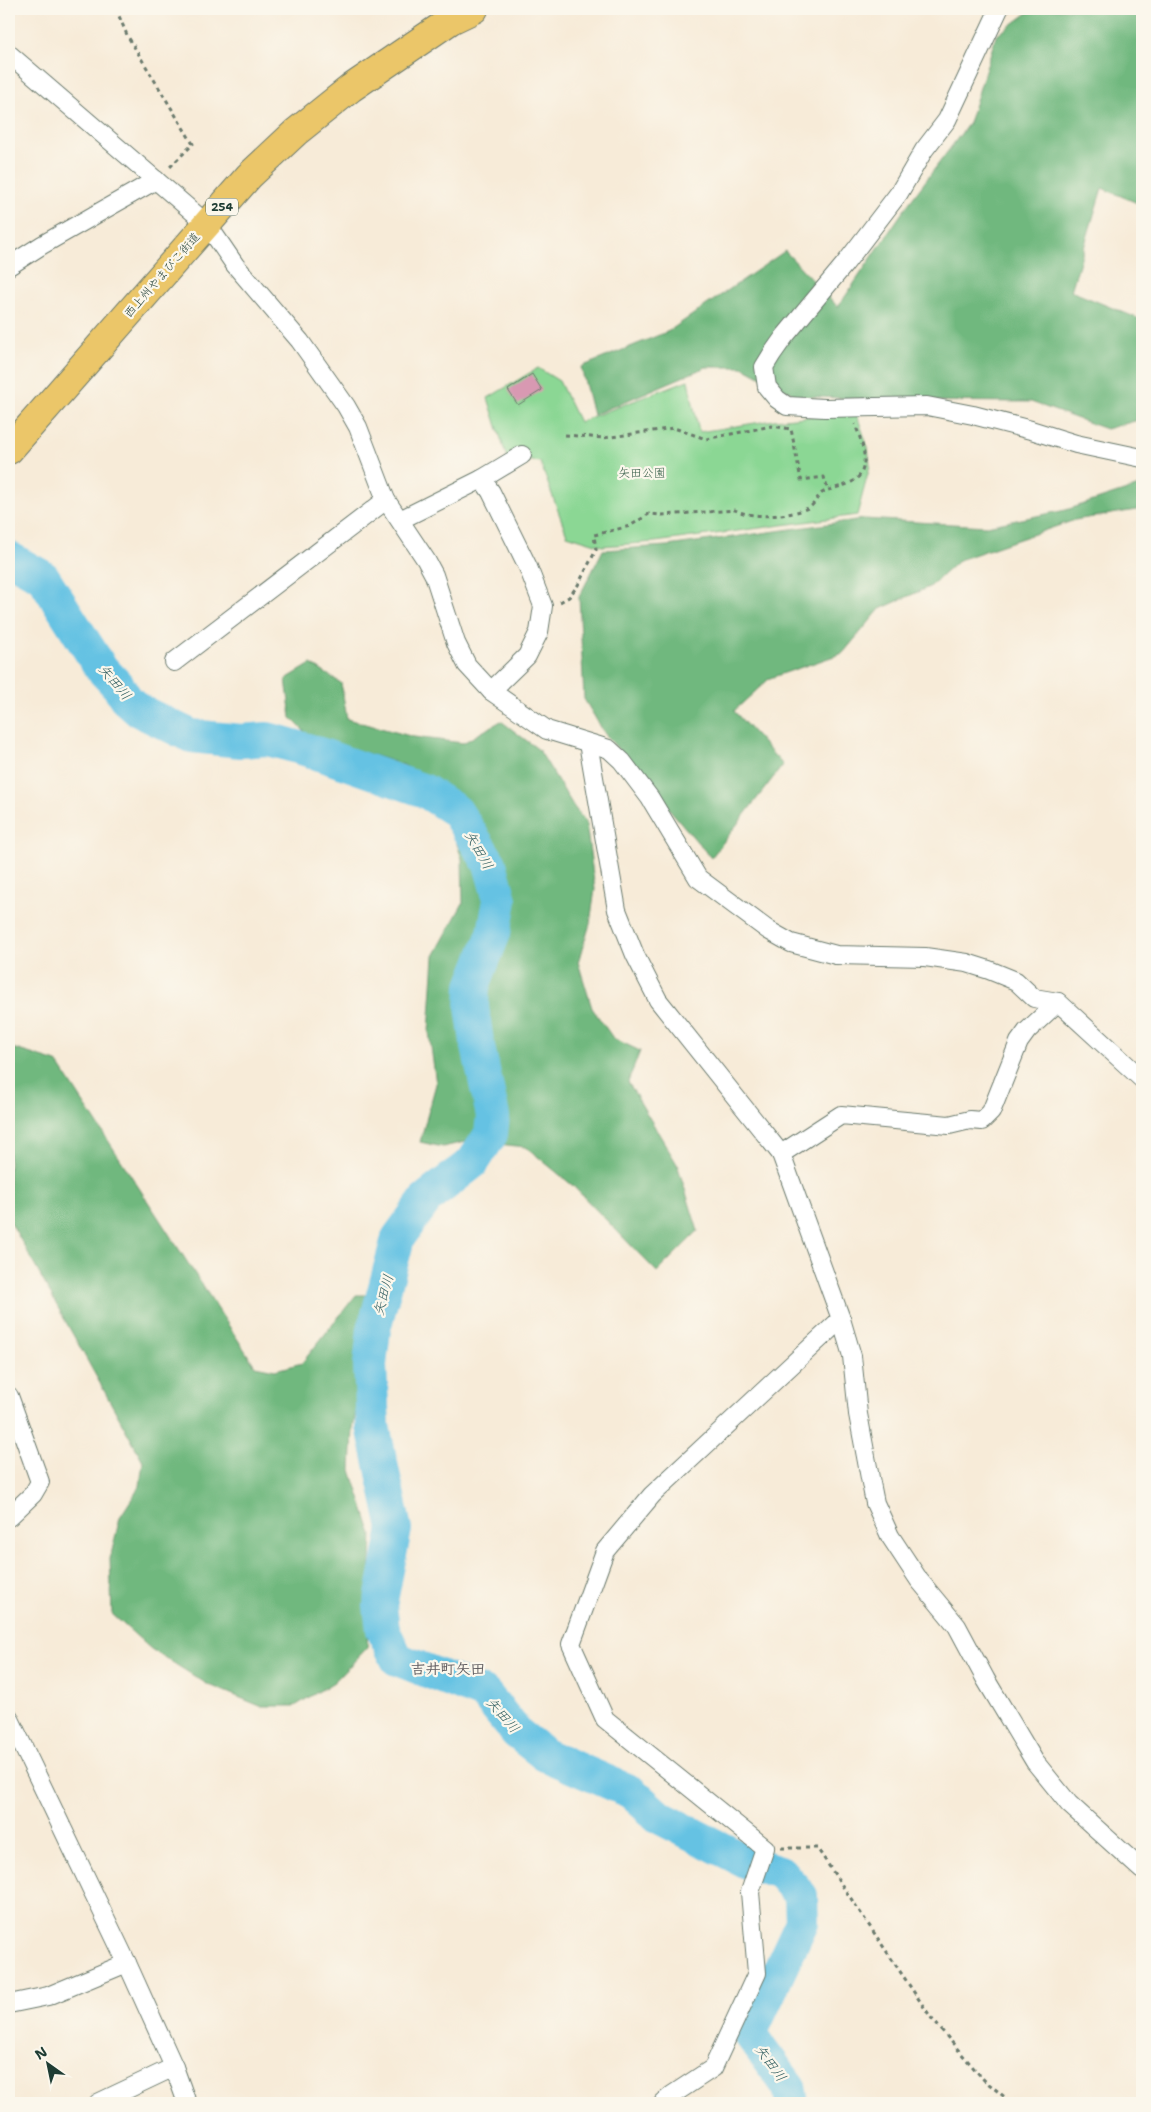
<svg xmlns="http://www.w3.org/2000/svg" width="1151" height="2112" viewBox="0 0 1151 2112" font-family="'Shantell Sans','Klee One',sans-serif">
  <rect width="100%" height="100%" fill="#fbf7ec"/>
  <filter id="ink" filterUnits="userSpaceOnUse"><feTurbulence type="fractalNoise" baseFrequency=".02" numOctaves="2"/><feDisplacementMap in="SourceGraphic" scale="10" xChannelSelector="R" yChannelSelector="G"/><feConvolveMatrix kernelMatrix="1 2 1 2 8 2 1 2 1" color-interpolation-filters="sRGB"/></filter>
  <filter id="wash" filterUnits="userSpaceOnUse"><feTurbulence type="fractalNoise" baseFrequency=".0096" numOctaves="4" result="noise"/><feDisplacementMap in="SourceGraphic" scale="20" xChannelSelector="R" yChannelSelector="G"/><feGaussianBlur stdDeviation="1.12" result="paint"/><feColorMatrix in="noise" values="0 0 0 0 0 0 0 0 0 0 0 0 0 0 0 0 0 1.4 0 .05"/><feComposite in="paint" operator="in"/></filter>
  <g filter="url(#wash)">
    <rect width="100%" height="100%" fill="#f7ebd8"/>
    <polygon fill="#8bd794" stroke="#558a64" points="538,368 559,381 579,422 688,380 699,432 774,420 856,412 868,448 870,466 857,515 655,542 602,546 567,535 540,462 507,458 488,398"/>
    <g fill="#70b87e" stroke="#487a59">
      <polygon points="1033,9 1142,9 1142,205 1102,188 1071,291 1142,320 1142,419 1106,429 1031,402 908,401 797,396 743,367 706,367 593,415 581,367 669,331 785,251 838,307 906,207 969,123 996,36"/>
      <polygon points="1142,485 1142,509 1075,520 959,560 931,586 880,609 843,653 770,678 734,711 783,765 711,858 605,734 584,699 579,597 603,550 667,546 864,519 987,526 1066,510"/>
      <polygon points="311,664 341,683 347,719 414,737 463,743 501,721 539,750 574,807 586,823 595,889 590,924 578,962 592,1008 613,1038 640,1051 628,1082 677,1164 698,1231 657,1272 572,1185 526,1147 469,1141 443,1147 420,1142 436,1084 429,1032 434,956 463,903 462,859 439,789 404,765 307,734 291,718 286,679"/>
      <polygon points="9,1047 57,1062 255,1366 275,1370 302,1363 356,1295 376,1295 389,1313 386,1344 361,1384 353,1428 351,1470 372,1535 367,1648 334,1682 295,1706 260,1706 207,1684 151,1649 112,1614 110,1559 120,1517 140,1486 143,1461 9,1219"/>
    </g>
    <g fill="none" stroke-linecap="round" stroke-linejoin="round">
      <polyline stroke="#65c2e3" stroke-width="34" points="9,558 43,577 101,668 118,686 127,700 138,710 191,736 241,741 267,739 283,743 311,751 425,791 456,811 490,864 500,900 494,933 473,986 472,1006 477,1042 493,1116 491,1134 473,1162 427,1198 398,1238 374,1329 370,1365 373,1426 395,1529 380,1606 383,1630 397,1659 485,1694 517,1733 545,1755 631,1792 659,1817 747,1862 780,1872 801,1896 802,1922 750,2034 789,2087 792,2103"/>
    </g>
    <g id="blocks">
      <polygon fill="#d899b2" points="532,374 542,390 518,405 508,390"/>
    </g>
  </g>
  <g filter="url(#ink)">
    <use href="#blocks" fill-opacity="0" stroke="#6b7a6d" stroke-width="1"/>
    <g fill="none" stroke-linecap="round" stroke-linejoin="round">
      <defs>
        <g id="street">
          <polyline points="999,9 947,120 924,150 899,193 844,265 784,337 772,354 764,367 767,387 777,399 787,406 825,408 927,406 973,415 1031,430 1076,444 1142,458"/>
          <polyline points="9,54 207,224 235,265 300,341 346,406 358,427 386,500 426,560 434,575 456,643 467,665 491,691 547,730 609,749 622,761 650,798 698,878 768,930 791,943 836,955 925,957 967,963 989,970 1016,981 1034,998 1058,1002 1142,1079"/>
          <polyline points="9,266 42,245 156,180"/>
          <polyline points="482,479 491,492 528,567 543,606 539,632 527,656 491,691"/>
          <polyline points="400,520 482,479 522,455"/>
          <polyline points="174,662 386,500"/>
          <polyline points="588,743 617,910 635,955 658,1000 781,1154 841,1319 852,1356 858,1414 870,1478 875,1503 890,1536 919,1580 957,1626 986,1680 1035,1762 1069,1804 1142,1870"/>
          <polyline points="781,1154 841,1115 949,1125 970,1120 982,1121 991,1112 1019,1042 1027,1031 1058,1002"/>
          <polyline points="9,1396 40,1482 33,1494 9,1517"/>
          <polyline points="9,1717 127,1963 174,2067 187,2103"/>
          <polyline points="9,2004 48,1996 127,1963"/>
          <polyline points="98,2103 174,2067"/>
          <polyline points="663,2103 672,2095 713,2068 757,1973 750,1892 765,1848 605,1719 571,1644 605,1551 652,1495 841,1319"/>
        </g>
        <polyline id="highway" points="9,450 249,176 296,132 351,88 451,20 474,9"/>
      </defs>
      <use href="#street" stroke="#6b7a6d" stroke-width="20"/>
      <use href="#highway" stroke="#6b7a6d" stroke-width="30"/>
      <g stroke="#6b7a6d" stroke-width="3" stroke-dasharray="4 4" stroke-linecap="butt">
        <polyline points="116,9 127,35 193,144 168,169"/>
        <polyline points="565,435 604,438 674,428 706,439 772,426 791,429 801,480 824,477 828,491"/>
        <path d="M560,602l9,-5 9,-12 18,-35 -2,-15 36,-9 19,-12 13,1 73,-5c18,9 56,7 75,-3 5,-3 7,-11 12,-14 14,-8 36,-6 41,-25 4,-15 -3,-30 -8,-44"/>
        <polyline points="781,1848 817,1848 932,2019 984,2080 1012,2103"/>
      </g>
      <use href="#street" stroke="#fff" stroke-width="18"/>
      <use href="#highway" stroke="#ebc669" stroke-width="28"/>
    </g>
  </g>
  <g text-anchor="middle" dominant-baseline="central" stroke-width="4.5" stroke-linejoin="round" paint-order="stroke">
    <rect fill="#fbf7ec" stroke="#61756b" stroke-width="1" x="206" y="198.5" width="32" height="17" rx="4"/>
    <g font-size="11" font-weight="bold" fill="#1f3d34">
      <text x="222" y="207">254</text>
    </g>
    <g font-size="12" fill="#1f3d34" stroke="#fbf7ec">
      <text transform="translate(162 275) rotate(-49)">西上州やまびこ街道</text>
    </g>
    <g font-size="12" fill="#355c47" stroke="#fbf7ec">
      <text x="642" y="473">矢田公園</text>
    </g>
    <g font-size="14" font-style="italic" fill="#305e60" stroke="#fbf7ec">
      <text transform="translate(115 682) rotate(50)">矢田川</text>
      <text transform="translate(479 850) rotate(60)">矢田川</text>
      <text transform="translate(383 1295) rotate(-75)">矢田川</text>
      <text transform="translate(503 1715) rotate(49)">矢田川</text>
      <text transform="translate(771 2063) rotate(54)">矢田川</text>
    </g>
    <g font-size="15" font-weight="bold" fill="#605d60" stroke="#fbf7ec">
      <text x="448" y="1669">吉井町矢田</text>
    </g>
  </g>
  <rect width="1151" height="2112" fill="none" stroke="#fbf7ec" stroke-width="30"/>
  <g transform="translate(48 2064) rotate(327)" stroke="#fbf7ec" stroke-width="4" paint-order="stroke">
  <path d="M0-4L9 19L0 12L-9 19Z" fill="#1f3d34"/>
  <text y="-8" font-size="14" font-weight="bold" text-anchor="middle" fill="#1f3d34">N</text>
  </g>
</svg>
